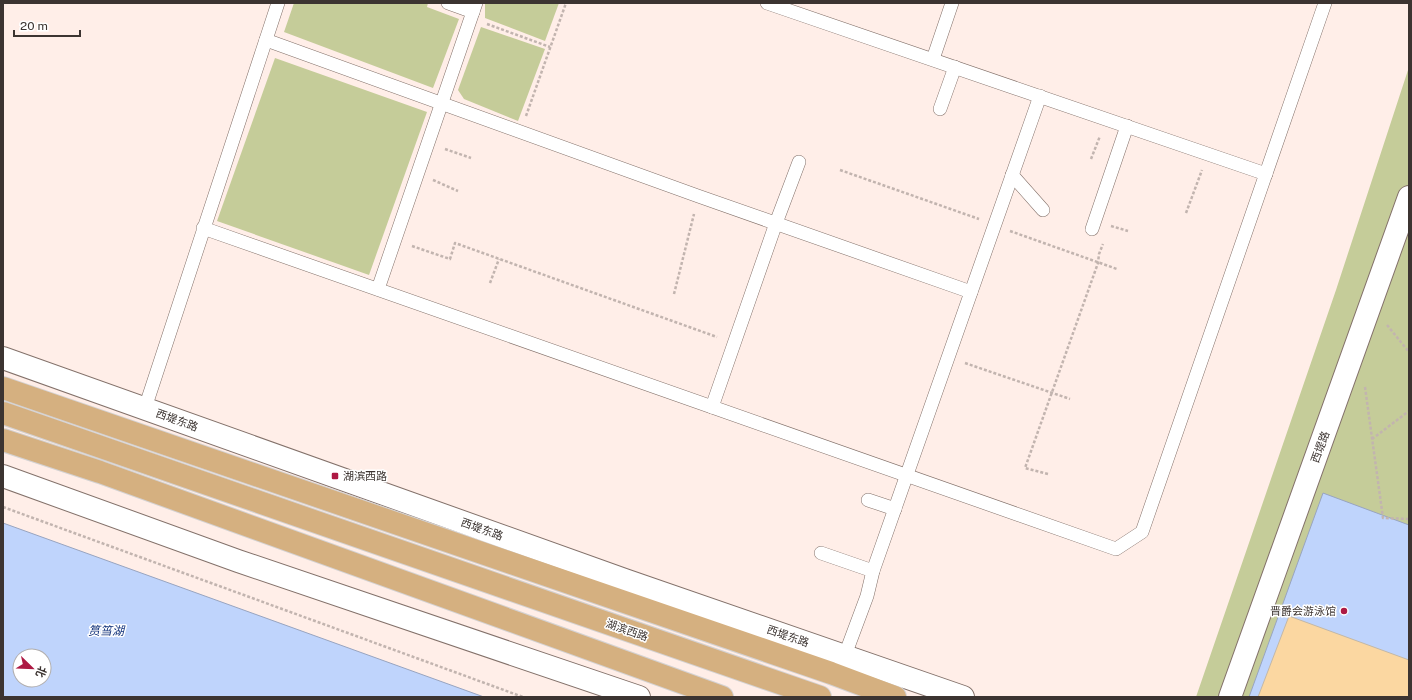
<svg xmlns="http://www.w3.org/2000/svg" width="1412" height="700" viewBox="0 0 1412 700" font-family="'Public Sans','Noto Sans SC',sans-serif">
  <rect width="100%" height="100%" fill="#ffeee8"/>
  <g fill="#c5cc99">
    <polygon points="294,3 428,3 427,7 459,19 433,88 284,32"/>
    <polygon points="485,3 559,3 545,41 485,18"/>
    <polygon points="481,27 545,49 518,121 464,99 458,90"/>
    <polygon points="275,58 427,112 369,275 217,221"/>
    <polygon points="1409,67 1409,697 1196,697 1336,290"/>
  </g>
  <g fill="#bfd4fc" stroke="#98a4bf" fill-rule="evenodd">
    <polygon points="1323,493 1409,525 1409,697 1249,697"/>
    <path d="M3,523l481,174h-481zM20,656h24v24h-24z"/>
  </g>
  <polygon fill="#fbd7a1" stroke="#c2b8a8" points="1289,616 1409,660 1409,697 1258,697"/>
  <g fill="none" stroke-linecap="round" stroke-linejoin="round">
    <defs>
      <g id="service">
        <polyline points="448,3 473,12"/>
        <polyline points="767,3 1266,174"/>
        <polyline points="266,40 698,196 971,292"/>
        <polyline points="933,59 952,3"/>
        <polyline points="940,109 955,67"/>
        <polyline points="1012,175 1043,210"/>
        <polyline points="203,228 1116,549 1142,532 1325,3"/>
        <polyline points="1092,229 1127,126"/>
        <polyline points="378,289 476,3"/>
        <polyline points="712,407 776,223 799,162"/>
        <polyline points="145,408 278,3"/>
        <polyline points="868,500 895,509"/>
        <polyline points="821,553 873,571"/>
        <polyline points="845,655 867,596 873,571 1040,96"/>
      </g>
      <polyline id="tertiary" points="1230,697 1409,197"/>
      <g id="secondary">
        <polyline points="3,358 625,580 963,697"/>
        <polyline points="3,476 238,561 639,697"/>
      </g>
      <g id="primary">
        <polyline points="3,388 831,673 895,697"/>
        <polyline points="3,413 820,697"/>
        <polyline points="3,440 100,472 722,697"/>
      </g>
    </defs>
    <use href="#service" stroke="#83716a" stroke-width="14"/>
    <use href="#tertiary" stroke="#83716a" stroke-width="24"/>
    <use href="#secondary" stroke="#83716a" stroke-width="24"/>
    <use href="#primary" stroke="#d4d2d2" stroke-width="24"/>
    <g stroke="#c2b4af" stroke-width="2.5" stroke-dasharray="3 2" stroke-linecap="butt">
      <polyline points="487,24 550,47"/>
      <polyline points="526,116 566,3"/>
      <polyline points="445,149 471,158"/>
      <polyline points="1091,159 1100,136"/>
      <polyline points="840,170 979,219"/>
      <polyline points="433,180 458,191"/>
      <polyline points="1186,213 1202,170"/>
      <polyline points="1111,226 1128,231"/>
      <polyline points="1010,231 1117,269"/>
      <polyline points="412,246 450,259 455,243 717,337"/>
      <polyline points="490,283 499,259"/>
      <polyline points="674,294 694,214"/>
      <polyline points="1387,325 1409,352"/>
      <polyline points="965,363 1070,399"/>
      <polyline points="1365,387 1383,518 1409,519"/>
      <polyline points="1372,439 1409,411"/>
      <polyline points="1048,474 1025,468 1098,263 1099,254 1103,244"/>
      <polyline points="3,507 523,697"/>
    </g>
    <use href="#service" stroke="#fff" stroke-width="13"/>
    <use href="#tertiary" stroke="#fff" stroke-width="22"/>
    <use href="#secondary" stroke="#fff" stroke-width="22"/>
    <use href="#primary" stroke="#d5b080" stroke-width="22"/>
  </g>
  <g fill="#ad1943" stroke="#fff" stroke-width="1.5">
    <rect x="331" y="472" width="8" height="8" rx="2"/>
    <circle cx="1344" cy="611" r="4"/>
  </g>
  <g text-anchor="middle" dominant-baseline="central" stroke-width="3" stroke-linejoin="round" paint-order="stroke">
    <g font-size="11" fill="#3c3431" stroke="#fff">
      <text transform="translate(177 420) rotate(20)">西堤东路</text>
      <text transform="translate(1320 447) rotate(-70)">西堤路</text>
      <text transform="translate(482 529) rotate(20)">西堤东路</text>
      <text transform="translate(627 630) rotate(19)">湖滨西路</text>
      <text transform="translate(788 636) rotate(19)">西堤东路</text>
    </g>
    <g font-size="11" fill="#3c3431" stroke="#fff" text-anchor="start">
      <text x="343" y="476">湖滨西路</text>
      <text x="1336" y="611" text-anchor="end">晋爵会游泳馆</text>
    </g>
    <g font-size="12" font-style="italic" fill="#10317a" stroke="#fff">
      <text x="106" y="631">筼筜湖</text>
    </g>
  </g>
  <rect width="1412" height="700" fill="none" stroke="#3c3431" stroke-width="8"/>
  <g transform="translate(32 668) rotate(113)"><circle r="19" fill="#ffffff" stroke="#b1aead"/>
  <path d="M0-3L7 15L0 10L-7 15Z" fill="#ad1943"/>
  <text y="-6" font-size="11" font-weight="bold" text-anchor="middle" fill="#3c3431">北</text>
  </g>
  <path d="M14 30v6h66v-6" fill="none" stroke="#3c3431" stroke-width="2"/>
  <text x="20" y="30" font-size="12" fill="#3c3431" stroke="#ffffff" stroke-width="3" paint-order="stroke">20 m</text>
</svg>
